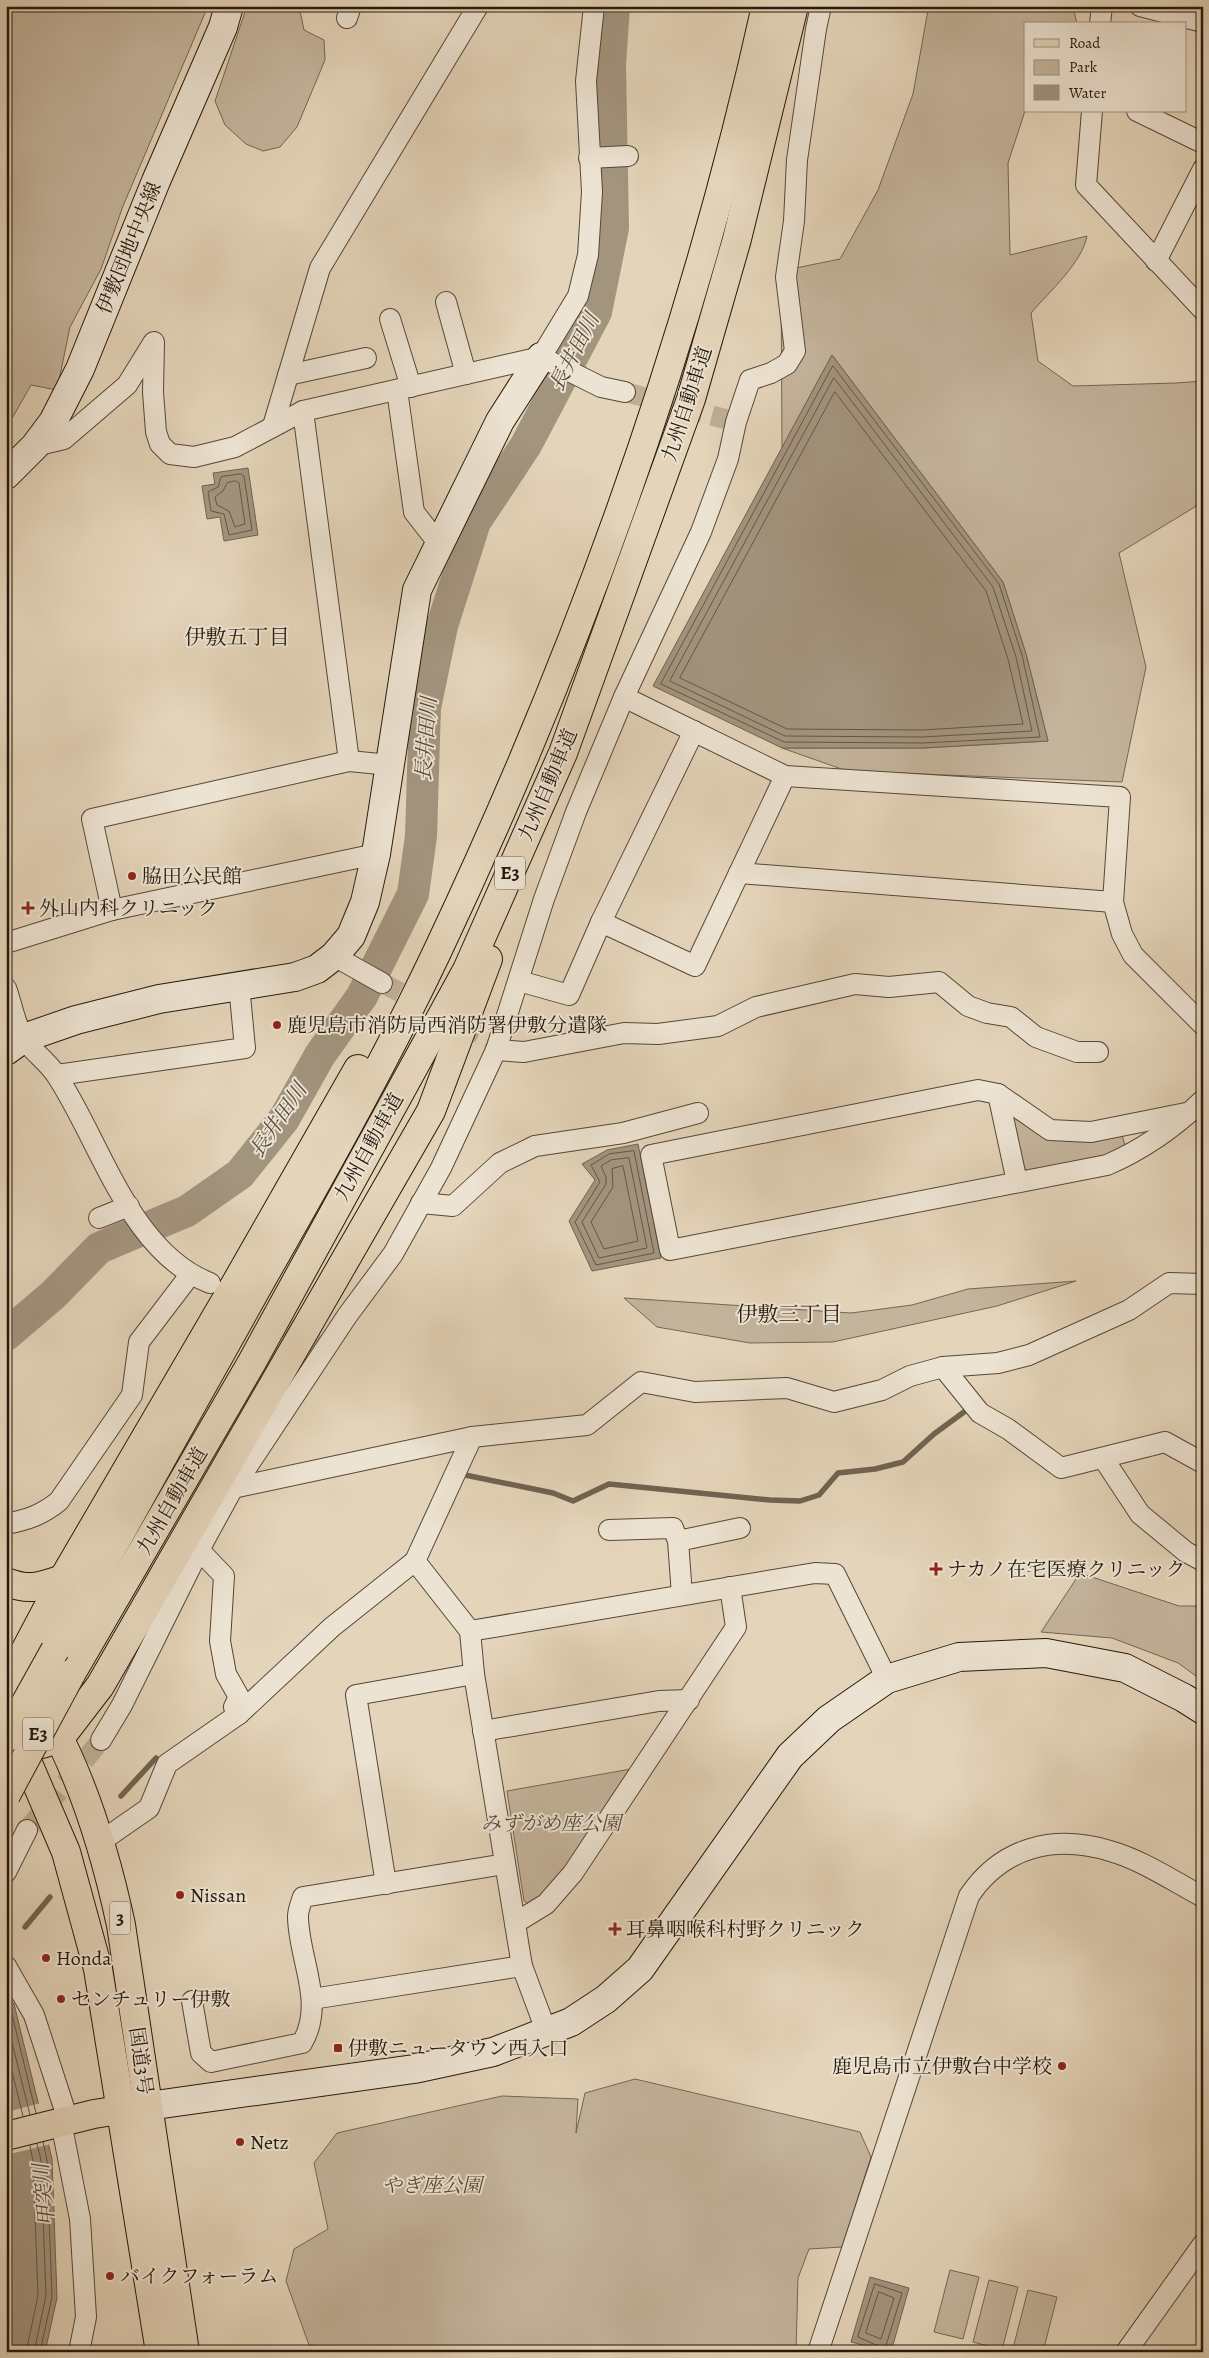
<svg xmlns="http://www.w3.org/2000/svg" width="1209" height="2358" viewBox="0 0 1209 2358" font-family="Alegreya,'Noto Serif JP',serif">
  <rect width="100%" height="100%" fill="#e4d4b9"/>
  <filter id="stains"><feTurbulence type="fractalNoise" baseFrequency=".004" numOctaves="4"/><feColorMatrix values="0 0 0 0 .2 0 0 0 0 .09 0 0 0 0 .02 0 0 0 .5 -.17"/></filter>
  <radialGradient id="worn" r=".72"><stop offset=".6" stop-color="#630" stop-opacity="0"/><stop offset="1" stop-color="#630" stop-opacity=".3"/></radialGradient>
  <g fill="#c4b49c" stroke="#746654">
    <polygon points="6,6 208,6 123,206 101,269 70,327 57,390 31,385 6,429"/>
    <polygon points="247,6 299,6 304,30 324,40 325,60 297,127 280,147 263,151 246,144 225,125 215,101"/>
    <path d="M926,6h147l4,18h-52v87l-17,52 2,92 77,-19c-5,27 -38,56 -56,77l7,48 35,25 103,-3 27,-2v121l-84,51 27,114 -24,115 -275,-11 -65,-23h141l125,-7 -22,-87 -23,-72 -171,-227 -50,93 -1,-177 59,-12 38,-69 35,-96 15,-84z"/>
    <polygon points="1011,1105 1050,1133 1121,1131 1126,1149 1105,1157 1031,1173 1022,1167"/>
    <polygon points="1076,1281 997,1306 833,1342 750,1343 657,1327 624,1298 851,1313 912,1305 968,1289"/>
    <polygon points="1080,1573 1179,1606 1203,1606 1203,1681 1178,1663 1112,1638 1041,1632"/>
    <polygon points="631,1769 563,1877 532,1905 524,1901 507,1791"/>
    <polygon points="635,2079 860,2132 871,2157 842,2247 809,2249 798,2278 796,2352 350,2352 309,2345 286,2281 294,2249 328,2229 314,2163 337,2133 502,2096 578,2099 576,2133 585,2093"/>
    <polygon points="950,2270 979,2277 963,2339 934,2332"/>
    <polygon points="989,2280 1018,2287 1002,2350 973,2342"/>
    <polygon points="1028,2290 1057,2297 1043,2352 1012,2352"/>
  </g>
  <g fill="#a3947e" stroke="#716250">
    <polygon points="832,355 1003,582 1026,654 1048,741 923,748 782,748 653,686"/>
    <polygon points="248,468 258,535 224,541 220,517 207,519 202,486 215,484 213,473"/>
    <polygon points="638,1144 661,1258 592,1271 569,1221 595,1180 582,1164 607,1150"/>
    <polygon points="6,1993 14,2004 52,2159 57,2298 45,2352 6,2352"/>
    <polygon points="870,2277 909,2288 891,2352 851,2342"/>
  </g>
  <polygon fill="#e4d4b9" points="41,2103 51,2144 6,2155 6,2112"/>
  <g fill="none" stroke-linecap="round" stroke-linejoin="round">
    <g stroke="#645645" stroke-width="1">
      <polygon points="833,366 999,584 1022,655 1040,737 923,743 784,742 661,684"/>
      <polygon points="834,378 993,587 1016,657 1032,731 922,737 785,736 670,681"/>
      <polygon points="835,392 986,591 1008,659 1023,724 922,730 787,729 680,678"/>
      <polygon points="241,474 244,476 252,530 229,535 224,514 211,511 208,492 218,487 221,477"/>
      <polygon points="236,481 239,483 245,524 235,527 229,511 217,505 215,497 223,491 227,483"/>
      <polygon points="634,1151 654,1253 596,1265 575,1222 600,1182 591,1165 609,1154"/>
      <polygon points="629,1158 647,1248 599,1258 582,1222 606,1184 606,1177 601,1166 611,1160"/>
      <polygon points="623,1166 638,1241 604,1249 591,1222 613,1187 612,1169"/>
      <polyline points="6,2001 10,2006 36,2113"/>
      <polyline points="6,2018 30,2115"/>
      <polyline points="6,2047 23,2116"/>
      <polygon points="875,2284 902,2293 885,2349 858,2337"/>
      <polygon points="879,2292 894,2298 881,2339 866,2333"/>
      <polyline points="26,2352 38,2296 33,2161 30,2146"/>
      <polyline points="34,2352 46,2296 41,2160 37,2144"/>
      <polyline points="40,2352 52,2297 47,2160 43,2142"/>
    </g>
    <g stroke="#716250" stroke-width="5.5">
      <polyline points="465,1475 553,1493 573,1501 609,1484 770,1500 800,1501 819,1495 838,1473 875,1469 903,1462 934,1434 964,1412"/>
      <polyline points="121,1796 156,1758"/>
      <polyline points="25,1927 50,1897"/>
    </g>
    <polyline stroke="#a3947e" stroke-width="32" points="6,1335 53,1295 99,1248 187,1211 240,1174 284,1119 320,1055 362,996 413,894 421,836 425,708 442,626 475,522 526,445 596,312 613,228 610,65 614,6"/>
    <g stroke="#beae96" stroke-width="20" stroke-dasharray="20 10" stroke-linecap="butt">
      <polyline points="625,392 736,422"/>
      <polyline points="382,983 498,1043"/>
      <polyline points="236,1298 317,1345"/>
      <polyline points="27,1830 101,1740"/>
    </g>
    <defs>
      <g id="street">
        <polyline points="1140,6 1203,22"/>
        <polyline points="347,18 351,6"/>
        <polyline points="1100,24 1102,6"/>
        <polyline points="1092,111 1086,185 1203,310"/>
        <polyline points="1137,111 1203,143"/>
        <polyline points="589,158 628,156"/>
        <polyline points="1156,261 1203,169"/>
        <polyline points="446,302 466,374"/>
        <polyline points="390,319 411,387"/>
        <polyline points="154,342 153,392 156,432 160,444 170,454 194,457 235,447 303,411 541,357 601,387 625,392"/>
        <polyline points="541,357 578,296 588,255 592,192 586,81 594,6"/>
        <polyline points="288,375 366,358"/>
        <polyline points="397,390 414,512 439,544"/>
        <polyline points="303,411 349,761"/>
        <polyline points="273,426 320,268 478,6"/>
        <polyline points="35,446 64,439 127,385 153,343"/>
        <polyline points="624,697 785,776 1120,797 1113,902 1122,934 1133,955 1203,1025"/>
        <polyline points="739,873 1113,902"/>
        <polyline points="112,910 92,819 349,761 390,765"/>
        <polyline points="601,922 695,966 785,776"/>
        <polyline points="6,943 112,910 376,854"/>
        <polyline points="334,956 382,983"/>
        <polyline points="519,981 569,995 601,922 694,731"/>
        <path d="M6,988c6,16 9,37 18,51 9,13 24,23 33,37 44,67 73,176 153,207"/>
        <polyline points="496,1050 524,1052 624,1033 658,1034 718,1026 756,1007 855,984 889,987 939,982 968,1006 987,1013 1011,1017 1036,1037 1077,1052 1098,1052"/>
        <polyline points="57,1075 245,1048 239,985"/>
        <polyline points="998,1094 1050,1130 1091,1132 1186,1113"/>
        <path d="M1017,1182l-19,-88 -20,-4 -327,65 19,95 437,-85c35,-15 68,-38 96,-65"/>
        <polyline points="421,1203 453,1206 500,1163 535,1146 623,1133 698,1113"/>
        <polyline points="99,1218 129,1206"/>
        <polyline points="943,1367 980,1413 1008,1429 1061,1468 1165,1442 1203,1463"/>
        <polyline points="1103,1458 1140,1514 1186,1552 1203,1561"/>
        <polyline points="233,1488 472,1437 587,1425 641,1382 695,1392 787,1388 834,1402 882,1390 910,1376 943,1367 998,1363 1029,1355 1129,1310 1169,1283 1203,1284"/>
        <path d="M6,1524c21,-4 36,-9 53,-23l73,-106 7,-53 51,-67"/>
        <polyline points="609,1530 673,1528 678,1541 682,1595"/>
        <polyline points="678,1541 740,1528"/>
        <polyline points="415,1561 470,1631 474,1674 522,1966 547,2033"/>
        <polyline points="470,1631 815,1573 835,1574 887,1679"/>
        <polyline points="239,1714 234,1707 239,1697 226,1674 220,1641 224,1576 199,1550 233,1488 347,1316 393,1254 441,1168 496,1050 544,899 576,812 624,697 701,532 728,459 736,422 750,380 771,373 787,364 795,351 786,277 794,221 797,160 816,29 821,6"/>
        <polyline points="483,1731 659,1701 689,1700"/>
        <polyline points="101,1740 122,1705 199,1550"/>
        <polyline points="100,1842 149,1808 167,1764 239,1714 332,1627 415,1561 472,1437"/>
        <polyline points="6,1872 27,1830"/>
        <polyline points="386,1884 356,1695 474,1674"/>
        <polyline points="515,1923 546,1904 573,1873 736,1627 730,1587"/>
        <polyline points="6,1966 34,2015 68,2120"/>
        <polyline points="312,1999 522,1966"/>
        <path d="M192,2001l9,52 10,9 91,-19c24,-40 -4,-85 -4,-127 0,-6 3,-13 5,-19l202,-33"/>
        <polyline points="61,2122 80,2219 86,2317 79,2352"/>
        <path d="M818,2352l151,-456c33,-49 85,-62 141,-45 32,9 63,30 93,46"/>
        <polyline points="1126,2352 1203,2244"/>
      </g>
      <g id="secondary">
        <polyline points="6,475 35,446 53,422 80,369 156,181 223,27 229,6"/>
        <polyline points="6,1051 24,1038 76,1020 159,999 295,977 317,969 334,956 351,936 365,902 376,854 417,590 500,421 541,357"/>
        <polyline points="148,2106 414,2069 493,2052 571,2022 606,1999 640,1969 790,1756 829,1719 887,1679 959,1657 1046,1653 1125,1668 1184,1698 1203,1710"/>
      </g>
      <polyline id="primary" points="6,2136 94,2114 144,2106"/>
      <g id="highway">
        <path d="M6,1582c24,9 33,5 57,-3"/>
        <path d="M55,1650c69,-123 138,-247 207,-371 61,-107 122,-215 175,-327 143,-302 257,-619 329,-946"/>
        <polyline points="71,1674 252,1362 467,970 563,753 691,399 737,239 794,6"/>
        <polyline points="6,1687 63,1579 237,1281 358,1069"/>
        <path d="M51,1722c34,63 55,133 70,203l64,427"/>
        <polyline points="18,1740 66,1852 98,1969 160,2352"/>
        <polyline points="21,1747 42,1744 60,1738 100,1686 431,1111 488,959"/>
      </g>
    </defs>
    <use href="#street" stroke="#554737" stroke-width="22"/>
    <use href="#secondary" stroke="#25180c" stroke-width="30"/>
    <use href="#primary" stroke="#25180c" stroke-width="30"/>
    <use href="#highway" stroke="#25180c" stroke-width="30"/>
    <use href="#street" stroke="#ede3d2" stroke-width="20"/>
    <use href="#secondary" stroke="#ede3d2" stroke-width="28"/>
    <use href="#primary" stroke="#e4d4b9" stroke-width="28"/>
    <use href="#highway" stroke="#e4d4b9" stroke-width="28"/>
    <defs>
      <g id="highway-bridge">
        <polyline points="6,1738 55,1650"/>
        <polyline points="6,1795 71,1674"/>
      </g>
    </defs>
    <use href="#highway-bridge" stroke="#25180c" stroke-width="30" stroke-linecap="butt"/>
    <use href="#highway-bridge" stroke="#e4d4b9" stroke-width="28"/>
  </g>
  <g fill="#8f2418" stroke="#ede3d2" stroke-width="2">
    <circle cx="132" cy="876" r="5"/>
    <path d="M25.5 900.5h5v5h5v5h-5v5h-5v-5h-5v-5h5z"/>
    <circle cx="277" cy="1025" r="5"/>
    <path d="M933.5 1561.5h5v5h5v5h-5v5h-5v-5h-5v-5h5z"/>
    <circle cx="180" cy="1895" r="5"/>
    <path d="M612.5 1921.5h5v5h5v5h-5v5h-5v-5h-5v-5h5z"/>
    <circle cx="46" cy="1958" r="5"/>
    <circle cx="61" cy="1999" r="5"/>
    <rect x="333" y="2043" width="10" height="10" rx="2.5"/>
    <circle cx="1062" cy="2066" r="5"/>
    <circle cx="240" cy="2142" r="5"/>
    <circle cx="110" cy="2276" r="5"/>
  </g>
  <g text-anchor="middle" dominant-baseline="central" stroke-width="4" stroke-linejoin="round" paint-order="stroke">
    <g fill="#ede3d2" stroke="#615547" stroke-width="1">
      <rect x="495" y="856.5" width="30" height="33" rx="4"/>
      <rect x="23" y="1717.5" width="30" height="33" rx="4"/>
      <rect x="110" y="1901.5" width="20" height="33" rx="4"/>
    </g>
    <g font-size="19" font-weight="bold" fill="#25180c">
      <text x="510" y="873">E3</text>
      <text x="38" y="1734">E3</text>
      <text x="120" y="1918">3</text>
    </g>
    <g font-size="20" fill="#25180c" stroke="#ede3d2">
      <text transform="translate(129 248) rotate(-68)">伊敷団地中央線</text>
      <text transform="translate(687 404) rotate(-72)">九州自動車道</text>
      <text transform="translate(548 785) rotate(-67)">九州自動車道</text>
      <text transform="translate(369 1147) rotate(-61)">九州自動車道</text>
      <text transform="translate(172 1501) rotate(-60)">九州自動車道</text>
      <text transform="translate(141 2061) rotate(82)">国道3号</text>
    </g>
    <g font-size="20" fill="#25180c" stroke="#ede3d2" text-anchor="start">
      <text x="142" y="876">脇田公民館</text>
      <text x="39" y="908">外山内科クリニック</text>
      <text x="287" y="1025">鹿児島市消防局西消防署伊敷分遣隊</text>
      <text x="947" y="1569">ナカノ在宅医療クリニック</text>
      <text x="190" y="1895">Nissan</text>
      <text x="626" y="1929">耳鼻咽喉科村野クリニック</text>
      <text x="56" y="1958">Honda</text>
      <text x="71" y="1999">センチュリー伊敷</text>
      <text x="348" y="2048">伊敷ニュータウン西入口</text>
      <text x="1052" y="2066" text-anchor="end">鹿児島市立伊敷台中学校</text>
      <text x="250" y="2142">Netz</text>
      <text x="120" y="2276">バイクフォーラム</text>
    </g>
    <g font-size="20" font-style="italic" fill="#554737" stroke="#ede3d2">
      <text x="551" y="1823">みずがめ座公園</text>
      <text x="432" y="2185">やぎ座公園</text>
    </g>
    <g font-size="21" font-style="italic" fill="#574a3a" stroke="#ede3d2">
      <text transform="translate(574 352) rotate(-63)">長井田川</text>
      <text transform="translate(426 739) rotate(-86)">長井田川</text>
      <text transform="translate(278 1120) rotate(-56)">長井田川</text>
      <text transform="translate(44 2195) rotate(-96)">甲突川</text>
    </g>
    <g font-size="21" fill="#25180c" stroke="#ede3d2">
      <text x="237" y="637">伊敷五丁目</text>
      <text x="789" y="1314">伊敷三丁目</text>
    </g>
  </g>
  <rect width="1209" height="2358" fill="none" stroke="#e4d4b9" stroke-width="25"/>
  <rect x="8" y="8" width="1194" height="2343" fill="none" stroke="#25180c" stroke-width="2.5"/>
  <rect x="12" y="12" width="1184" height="2333" fill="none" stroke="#25180c"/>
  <rect x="1024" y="22" width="162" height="90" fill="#ede3d2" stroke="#9d9283"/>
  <rect x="1034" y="39" width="25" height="8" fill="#e4d4b9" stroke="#9d9283"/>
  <text x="1069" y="48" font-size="15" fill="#25180c">Road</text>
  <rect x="1034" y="60" width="25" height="15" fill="#c4b49c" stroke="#9d9283"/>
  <text x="1069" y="72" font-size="15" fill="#25180c">Park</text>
  <rect x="1034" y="85" width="25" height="15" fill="#a3947e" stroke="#9d9283"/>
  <text x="1069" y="98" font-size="15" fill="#25180c">Water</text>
  <rect width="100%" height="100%" filter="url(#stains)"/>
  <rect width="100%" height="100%" fill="url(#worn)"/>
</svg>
